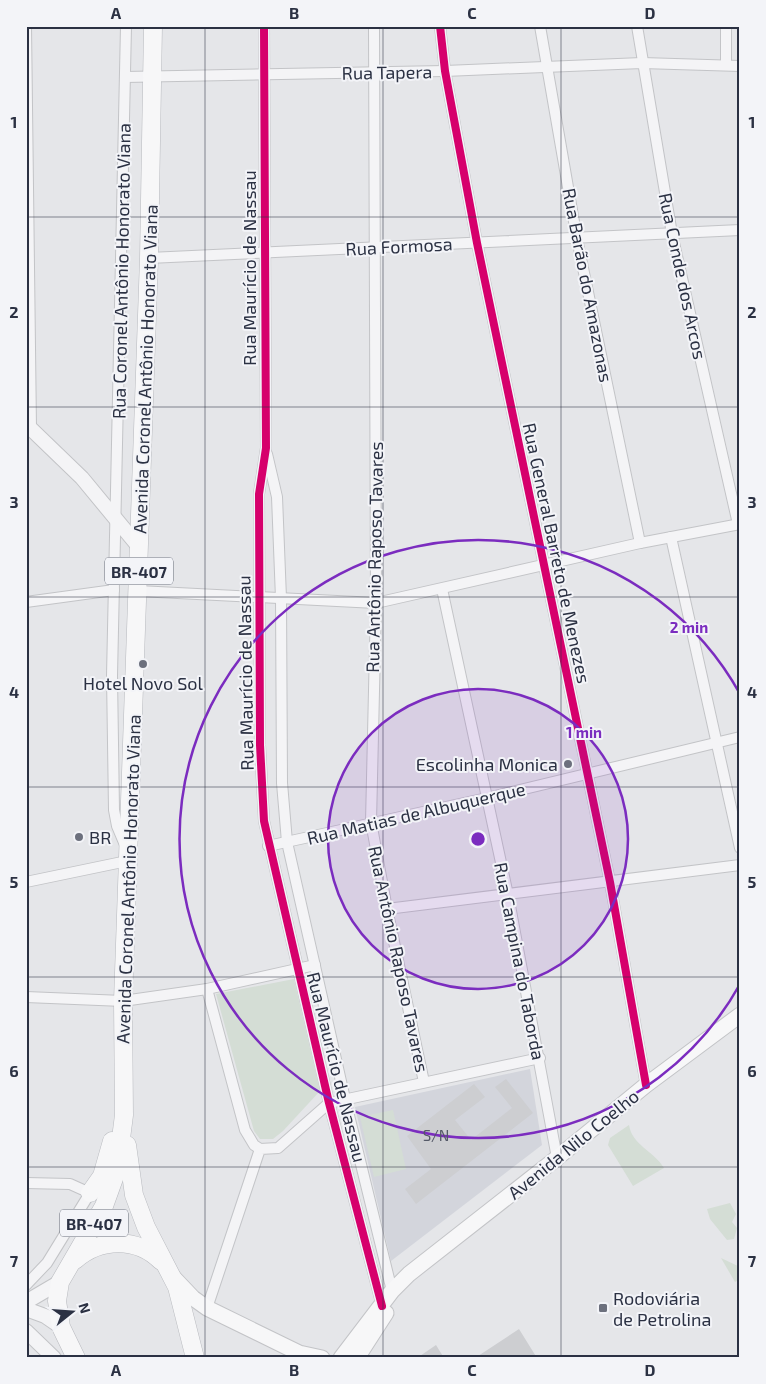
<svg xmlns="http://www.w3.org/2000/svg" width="766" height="1384" viewBox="0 0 766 1384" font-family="'Exo 2',sans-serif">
  <rect width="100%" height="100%" fill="#e5e6e9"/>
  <polygon fill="#d3d5dc" points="530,1069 542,1145 391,1261 355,1107"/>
  <g fill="#d4ddd5">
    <polygon points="294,979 320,1091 283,1131 273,1139 260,1139 254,1131 216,994"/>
    <polygon points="393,1110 406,1169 374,1177 360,1117"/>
    <path d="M629,1125c3,20 25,26 35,43l-31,18 -25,-41 2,-7z"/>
    <polygon points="730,1203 736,1214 732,1222 737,1228 734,1239 727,1240 710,1219 707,1209"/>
    <polygon points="721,1258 740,1267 740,1279 735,1282"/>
  </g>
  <g fill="#cdced1">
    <polygon points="506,1079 533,1113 416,1204 405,1189 431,1169 407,1136 474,1084 485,1097 455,1120 471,1140 512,1108 495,1087"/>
    <polygon points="519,1329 537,1358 475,1358 507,1337"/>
    <polygon points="436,1345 444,1358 417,1358"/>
  </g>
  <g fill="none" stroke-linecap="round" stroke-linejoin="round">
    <defs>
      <g id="minor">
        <polyline points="26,26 31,428"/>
        <polyline points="264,26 266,448 259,494 260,745 264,821 329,1103 382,1306"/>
        <polyline points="374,26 376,603 371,822 387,909 424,1082"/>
        <polyline points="440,26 445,71 477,243 610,882 646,1085"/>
        <polyline points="540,26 577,239 640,543"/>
        <polyline points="637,26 672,234 738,524"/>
        <polyline points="726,26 726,64"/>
        <polyline points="125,77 445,71 642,63 740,66"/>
        <polyline points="149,258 740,230"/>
        <polyline points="267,454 277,497 281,598 282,783 287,842 345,1099 392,1291"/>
        <polyline points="671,537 740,848"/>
        <polyline points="442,589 508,895 557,1158"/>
        <polyline points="138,591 376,603 640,543 740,524"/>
        <polyline points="26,602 114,590"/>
        <polyline points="125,845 117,826 114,810 112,676 126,26"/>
        <polyline points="268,846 487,798 740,737"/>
        <polyline points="26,882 127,861"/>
        <polyline points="387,909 740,865"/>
        <polyline points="207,989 245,1130 254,1145 260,1149"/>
        <polyline points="26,997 123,1001 207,989 315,965"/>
        <polyline points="26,1183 70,1184 90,1193 47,1263 26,1285"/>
        <polyline points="207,1308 260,1149 278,1148 329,1103 540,1058"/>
      </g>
      <g id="tertiary">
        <polyline points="26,424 82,478 139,547"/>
        <polyline points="26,1302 60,1282"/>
        <polyline points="26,1309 45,1316 61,1327"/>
        <polyline points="26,1331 54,1358"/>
      </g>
      <g id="secondary">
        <polyline points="174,1278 193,1298 207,1308 299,1353 322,1358"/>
        <polyline points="341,1358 392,1291 409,1274 557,1158 646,1085 740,1015"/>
        <polyline points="357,1358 386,1313"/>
      </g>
      <g id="trunk">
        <polyline points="127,1145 134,1195 146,1227 177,1287 195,1358"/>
        <polyline points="90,1193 102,1176 112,1141"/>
        <path d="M75,1260c25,-22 62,-23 86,1"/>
        <polyline points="76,1358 61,1327 57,1301 60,1282 104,1206 117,1170 124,1115 123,1001 149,258 153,26"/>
      </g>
    </defs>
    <use href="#minor" stroke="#c3c4c7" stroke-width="12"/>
    <use href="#tertiary" stroke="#c3c4c7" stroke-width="16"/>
    <use href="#secondary" stroke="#c3c4c7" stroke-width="17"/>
    <use href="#trunk" stroke="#b7b9be" stroke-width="19"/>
    <use href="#minor" stroke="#f4f4f6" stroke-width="10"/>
    <use href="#tertiary" stroke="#f4f4f6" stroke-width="14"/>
    <use href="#secondary" stroke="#f7f7f8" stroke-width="15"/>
    <use href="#trunk" stroke="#f7f7f8" stroke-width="18"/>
    <defs>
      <g id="cycleway">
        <polyline points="264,26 266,448 259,494 260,745 264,821 329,1103 382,1306"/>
        <polyline points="440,26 445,71 477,243 610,882 646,1085"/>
      </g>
    </defs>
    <use href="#cycleway" stroke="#f3f4f8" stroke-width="11"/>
    <use href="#cycleway" stroke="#d6006c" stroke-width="8"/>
  </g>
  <path fill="none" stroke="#2b3143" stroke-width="1" stroke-opacity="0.55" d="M205,26v1332M383,26v1332M561,26v1332M26,217h714M26,407h714M26,597h714M26,787h714M26,977h714M26,1167h714"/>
  <circle cx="478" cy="839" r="150" fill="#7b2cbf" fill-opacity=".12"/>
  <g fill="none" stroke="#7b2cbf" stroke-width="2.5">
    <circle cx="478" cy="839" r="150"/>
    <path d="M740 984A299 299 0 1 1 740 694"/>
  </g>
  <g fill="#6c707d" stroke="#f3f4f8" stroke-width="2">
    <circle cx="143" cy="664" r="5"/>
    <circle cx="568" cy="764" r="5"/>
    <circle cx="79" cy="837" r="5"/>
    <rect x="598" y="1303" width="10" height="10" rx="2.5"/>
  </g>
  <g text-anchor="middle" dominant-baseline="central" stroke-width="4" stroke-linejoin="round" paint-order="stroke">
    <g font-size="15" fill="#545967">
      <text x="436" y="1135">S/N</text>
    </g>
    <g fill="#f3f4f8" stroke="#676c79" stroke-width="1">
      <rect x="105" y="557.5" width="68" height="27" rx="4"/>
      <rect x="60" y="1209.5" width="68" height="27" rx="4"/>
    </g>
    <g font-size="16" font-weight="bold" fill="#2b3143">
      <text x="139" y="571">BR-407</text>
      <text x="94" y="1223">BR-407</text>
    </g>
    <g font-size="18" fill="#2b3143" stroke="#f3f4f8">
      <text transform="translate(387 72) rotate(-1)">Rua Tapera</text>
      <text transform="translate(399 246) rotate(-3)">Rua Formosa</text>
      <text transform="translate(249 268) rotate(-90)">Rua Maurício de Nassau</text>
      <text transform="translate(121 271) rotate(-89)">Rua Coronel Antônio Honorato Viana</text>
      <text transform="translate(683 276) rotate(78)">Rua Conde dos Arcos</text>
      <text transform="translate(588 285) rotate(79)">Rua Barão do Amazonas</text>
      <text transform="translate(145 369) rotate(-88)">Avenida Coronel Antônio Honorato Viana</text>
      <text transform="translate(557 553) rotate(78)">Rua General Barreto de Menezes</text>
      <text transform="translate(374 557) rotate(-89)">Rua Antônio Raposo Tavares</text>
      <text transform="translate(245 673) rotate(-91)">Rua Maurício de Nassau</text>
      <text transform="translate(416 813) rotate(-13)">Rua Matias de Albuquerque</text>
      <text transform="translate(128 879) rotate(-88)">Avenida Coronel Antônio Honorato Viana</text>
      <text transform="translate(399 959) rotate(78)">Rua Antônio Raposo Tavares</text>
      <text transform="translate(520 961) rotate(79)">Rua Campina do Taborda</text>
      <text transform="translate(337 1067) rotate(76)">Rua Maurício de Nassau</text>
      <text transform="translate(573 1144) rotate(-39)">Avenida Nilo Coelho</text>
    </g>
    <g font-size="18" fill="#2b3143" stroke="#f3f4f8" text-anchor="start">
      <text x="143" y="683" text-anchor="middle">Hotel Novo Sol</text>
      <text x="558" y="764" text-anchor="end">Escolinha Monica</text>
      <text x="89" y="837">BR</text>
      <text x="613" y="1298">Rodoviária<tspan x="613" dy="21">de Petrolina</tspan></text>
    </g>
  </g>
  <circle cx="478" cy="839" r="8" fill="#7b2cbf" stroke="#f3f4f8" stroke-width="2.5"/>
  <g font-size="15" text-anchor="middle" font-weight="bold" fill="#7b2cbf" stroke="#f3f4f8" stroke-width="4" stroke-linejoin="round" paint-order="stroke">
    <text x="689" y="633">2 min</text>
    <text x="584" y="738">1 min</text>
  </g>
  <rect width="766" height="1384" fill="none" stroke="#f3f4f8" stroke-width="55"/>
  <g transform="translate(72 1312) rotate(73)" stroke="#f3f4f8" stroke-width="4" paint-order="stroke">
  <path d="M0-4L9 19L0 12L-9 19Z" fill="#2b3143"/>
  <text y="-8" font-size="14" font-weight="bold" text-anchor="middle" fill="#2b3143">N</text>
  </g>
  <rect x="28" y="28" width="710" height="1328" fill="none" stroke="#2b3143" stroke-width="2"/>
  <g font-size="16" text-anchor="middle" font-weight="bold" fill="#2b3143">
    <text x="116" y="19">A</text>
    <text x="294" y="19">B</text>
    <text x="472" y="19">C</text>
    <text x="650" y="19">D</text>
    <text x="14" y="128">1</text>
    <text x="752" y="128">1</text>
    <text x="14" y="318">2</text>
    <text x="752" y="318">2</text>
    <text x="14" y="508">3</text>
    <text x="752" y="508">3</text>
    <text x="14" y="698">4</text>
    <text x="752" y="698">4</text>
    <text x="14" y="888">5</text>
    <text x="752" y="888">5</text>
    <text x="14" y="1077">6</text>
    <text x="752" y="1077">6</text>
    <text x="14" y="1267">7</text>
    <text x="752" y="1267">7</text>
    <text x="116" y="1376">A</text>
    <text x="294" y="1376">B</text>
    <text x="472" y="1376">C</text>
    <text x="650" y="1376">D</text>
  </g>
</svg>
